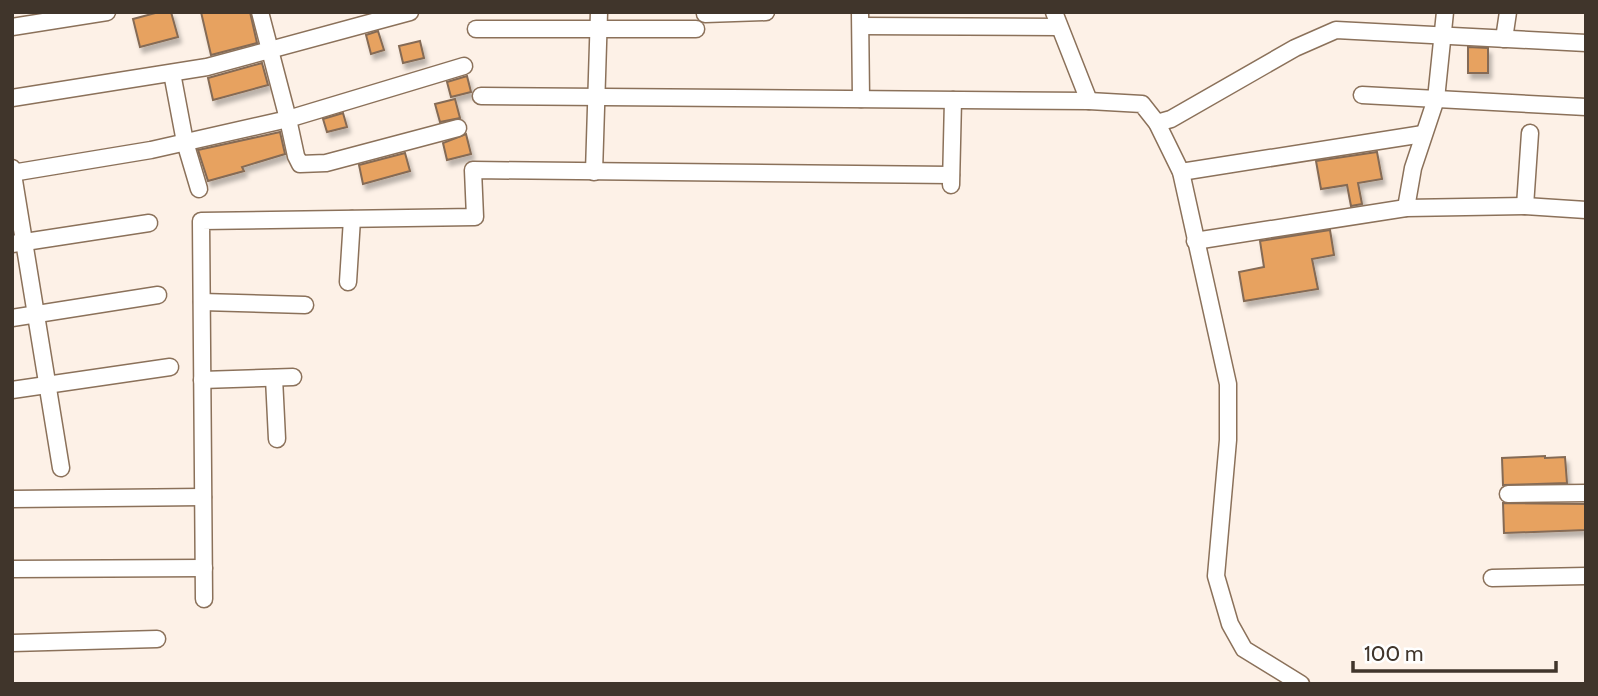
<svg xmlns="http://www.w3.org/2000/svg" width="1598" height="696" viewBox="0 0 1598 696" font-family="Cabin,sans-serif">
  <defs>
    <filter id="shadow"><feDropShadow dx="3" dy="5.5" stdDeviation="2" flood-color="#0004"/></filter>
  </defs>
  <rect width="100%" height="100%" fill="#fdf1e7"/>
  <g fill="#e7a261" stroke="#856b54" stroke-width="2" filter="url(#shadow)">
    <polygon points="159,12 171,12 178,37 140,47 133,19"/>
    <polygon points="201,12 250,12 257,43 211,55"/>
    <polygon points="378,31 384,50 371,54 366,35"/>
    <polygon points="420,41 424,58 403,63 399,46"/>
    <polygon points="1468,47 1488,48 1488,73 1468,73"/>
    <polygon points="262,63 268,85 213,100 208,78"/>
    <polygon points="467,76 471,92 451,97 447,82"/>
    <polygon points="455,99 460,118 440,122 435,104"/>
    <polygon points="343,113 347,127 327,132 323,119"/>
    <polygon points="280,132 285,154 242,167 244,171 208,181 198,150"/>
    <polygon points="466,134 471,154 447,160 443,143"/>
    <polygon points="1377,152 1382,179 1358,183 1362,204 1351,206 1347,185 1321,189 1316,161"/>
    <polygon points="405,153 410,171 363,184 359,165"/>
    <polygon points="1330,230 1334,255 1312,259 1318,289 1244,301 1239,272 1264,267 1260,241"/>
    <polygon points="1545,456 1545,458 1565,457 1567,483 1503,485 1502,458"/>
    <polygon points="1503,503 1586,504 1586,530 1504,533"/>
  </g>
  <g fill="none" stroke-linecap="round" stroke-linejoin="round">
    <defs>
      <g id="minor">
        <polyline points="860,12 861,99"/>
        <polyline points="1054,12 1089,101"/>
        <polyline points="705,14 766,12"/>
        <polyline points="861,26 1059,27"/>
        <polyline points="12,27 107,12"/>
        <polyline points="476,29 696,29"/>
        <polyline points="1504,39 1508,12"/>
        <polyline points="172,73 185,142 199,189"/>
        <polyline points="1362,95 1586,107"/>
        <polyline points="481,96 1089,101 1142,104 1157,123 1181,172 1228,384 1228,440 1216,576 1230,624 1244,649 1301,684"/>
        <polyline points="12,98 207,67 410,12"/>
        <polyline points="1157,123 1171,119 1295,48 1336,30 1586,43"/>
        <polyline points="458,128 326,163 300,164 296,156 288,119 464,66"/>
        <polyline points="12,168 61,468"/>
        <polyline points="594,172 599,12"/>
        <polyline points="1181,172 1423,134"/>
        <polyline points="12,173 151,150 288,119 260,12"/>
        <polyline points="951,185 953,100"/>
        <polyline points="1525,206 1530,133"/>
        <polyline points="1406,208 1413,168 1436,99 1445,12"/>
        <polyline points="1195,241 1406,208 1525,206 1586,210"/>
        <polyline points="12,244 149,223"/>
        <polyline points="348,282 352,219"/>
        <polyline points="202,302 305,305"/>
        <polyline points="12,318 158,295"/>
        <polyline points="274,378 277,439"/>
        <polyline points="202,380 293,377"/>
        <polyline points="12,390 170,367"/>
        <polyline points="1508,494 1586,493"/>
        <polyline points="12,499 203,497"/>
        <polyline points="12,569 204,568"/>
        <polyline points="1492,578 1586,576"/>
        <polyline points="204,599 201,221 475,217 473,170 951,175"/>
        <polyline points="12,643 157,639"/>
      </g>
    </defs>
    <use href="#minor" stroke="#8b715a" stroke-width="19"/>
    <use href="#minor" stroke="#fff" stroke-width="16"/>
  </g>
  <rect width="1598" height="696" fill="none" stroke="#40352b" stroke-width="28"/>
  <path d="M1353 661v10h203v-10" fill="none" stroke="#40352b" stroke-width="3.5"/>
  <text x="1364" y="661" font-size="21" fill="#40352b" stroke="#ffffff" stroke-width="5" paint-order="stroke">100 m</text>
</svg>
